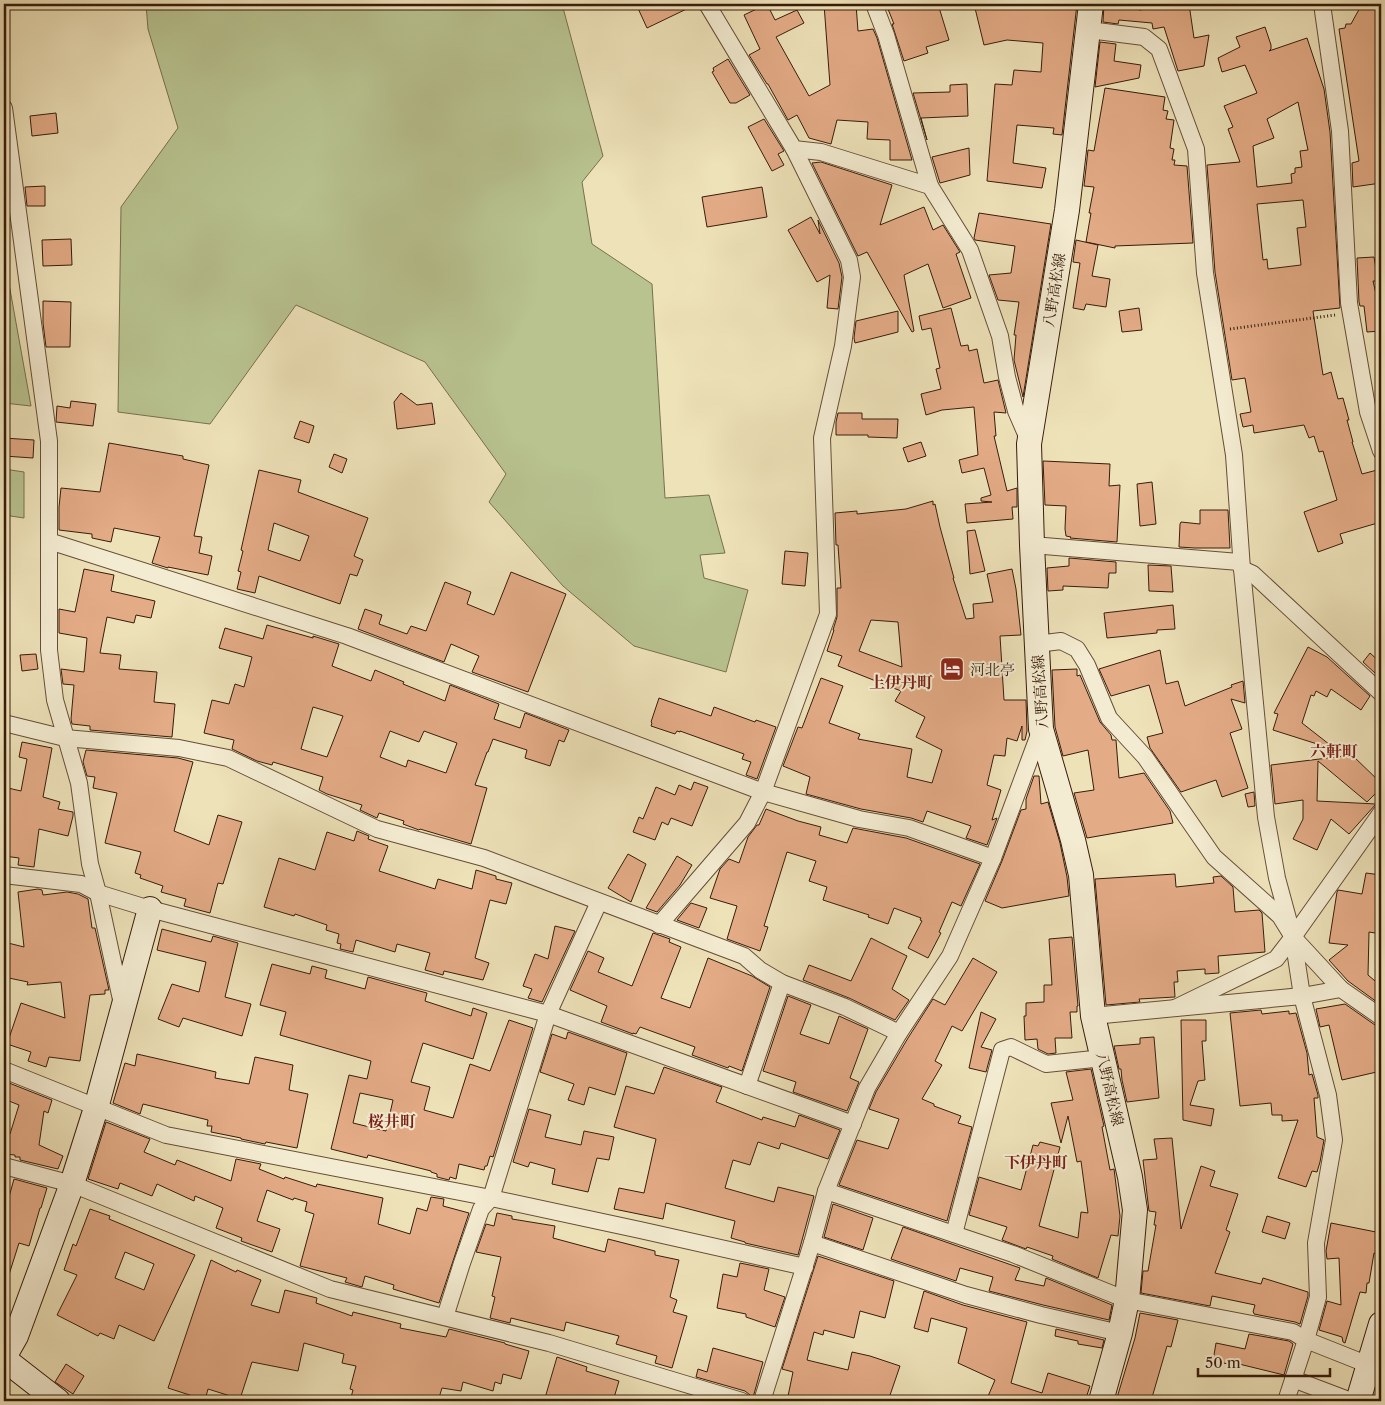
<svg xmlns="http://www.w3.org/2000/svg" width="1385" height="1405" viewBox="0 0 1385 1405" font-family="'Libre Caslon Text','Noto Serif JP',serif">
  <rect width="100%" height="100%" fill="#eee2b9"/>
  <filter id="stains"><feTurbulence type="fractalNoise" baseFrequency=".004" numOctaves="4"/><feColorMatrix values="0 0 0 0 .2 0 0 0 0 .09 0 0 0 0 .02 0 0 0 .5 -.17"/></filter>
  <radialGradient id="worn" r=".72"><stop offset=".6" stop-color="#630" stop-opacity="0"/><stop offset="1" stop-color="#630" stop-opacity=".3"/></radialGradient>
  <g fill="#b8c390" stroke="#78704d">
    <polygon points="146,4 562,4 603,156 582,182 592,244 652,284 665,498 709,495 725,553 700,555 704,578 748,590 726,672 634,646 563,586 489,502 506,474 425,362 296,305 210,424 118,412 121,207 178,128 148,29"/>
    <polygon points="4,256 31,406 4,403"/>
    <polygon points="4,469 24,472 24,518 4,515"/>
  </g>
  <g fill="#e3ab86" stroke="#371c0a" fill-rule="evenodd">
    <polygon points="636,4 697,4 647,28"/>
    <polygon points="767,4 775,20 797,10 804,23 776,37 809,96 830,85 824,4 856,4 858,31 873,29 877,38 912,160 890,160 890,140 867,139 868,122 837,120 831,144 809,138 797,115 788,120 768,84 767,84 749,55 760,49 744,15"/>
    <polygon points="886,4 938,4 949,40 926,47 928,53 904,61 892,24 894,24"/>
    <polygon points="974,4 1077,4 1062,135 1053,134 1054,128 1017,125 1013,163 1046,168 1042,188 987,181 995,84 1012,85 1014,70 1041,72 1043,43 1007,40 984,45"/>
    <polygon points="1104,4 1140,4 1139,10 1189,4 1194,38 1209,35 1204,66 1178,71 1164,27 1153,29 1152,23 1119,20 1118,24 1103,22"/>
    <polygon points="1362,4 1381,4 1381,183 1353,187 1352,163 1359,161 1339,29 1345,28 1346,24 1351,24"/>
    <path d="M1265,27l6,18v4l-2,2 38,-13 17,51 6,43 10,176 -27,3 10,64 8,-3 7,27 5,-1 6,22h-2l6,22h-1l10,32 19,-5v53l-41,12 3,9 -25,9 -14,-40 33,-12 -14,-49 -4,1 -5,-16 -5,2 -5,-13 -50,8 -1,-8 -10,2 -3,-13 11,-2 -6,-34 -13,2 -17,-108 -8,-107 33,-3 -12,-33 5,-2 -9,-21 33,-13 -12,-28 -23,7 -4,-14 22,-11 -4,-10zM1298,102l10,48 -8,1 2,16 -7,1v5l-4,1 1,9 -35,4 -4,-41 21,-8 -7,-19zM1303,200l3,27 -9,1 4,37 -33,4 -1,-10 -4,1 -6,-56z"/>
    <polygon points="1100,42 1116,44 1114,61 1141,65 1139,78 1095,87"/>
    <polygon points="728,59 750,95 736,103 730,103 712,72 714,71 713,68"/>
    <polygon points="967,84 968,116 921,118 927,140 913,93 950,92 950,85"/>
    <polygon points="1105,88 1165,97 1163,110 1168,111 1166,119 1174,120 1170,148 1174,149 1172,160 1175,160 1174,165 1187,166 1193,243 1115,246 1115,248 1086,242 1091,213 1089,213 1094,187 1084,186 1088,150 1094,151"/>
    <polygon points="56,113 58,133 32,136 30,116"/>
    <polygon points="764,119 784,151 778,154 784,165 772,171 748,127"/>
    <polygon points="969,148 970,175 940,183 932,157"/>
    <polygon points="821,162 892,185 880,225 924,207 933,230 943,225 960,252 956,254 971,298 943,308 928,264 904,275 914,331 912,332 867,252 858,256 812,163"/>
    <polygon points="45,186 45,206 27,206 25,187"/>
    <polygon points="762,187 767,217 707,227 702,197"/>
    <polygon points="979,213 1051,224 1023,397 1014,360 1016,335 1014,335 1019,302 998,300 989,275 1011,273 1015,246 975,240 974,238"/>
    <polygon points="811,217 820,234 818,220 839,263 842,277 838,309 827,308 830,275 817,282 788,230"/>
    <polygon points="71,239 72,265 43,266 42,240"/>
    <polygon points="1076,240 1098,245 1092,276 1110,279 1106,307 1086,304 1084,310 1073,308 1080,263 1073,262"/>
    <polygon points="1374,257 1378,281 1373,281 1380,311 1381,311 1381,331 1367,332 1364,306 1360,306 1359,302 1357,258"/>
    <polygon points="43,301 71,302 70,347 46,347 43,323"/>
    <polygon points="951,308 961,346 968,345 969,351 977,349 984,383 998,380 1006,413 994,412 996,436 994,436 1007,491 1017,488 1017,507 1012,507 1013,519 967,523 965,504 992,502 981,501 981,498 991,495 984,468 962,473 959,460 978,455 974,407 942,410 926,415 921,394 941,389 936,369 940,368 931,328 922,330 919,316"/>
    <polygon points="1139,308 1142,330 1122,332 1119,311"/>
    <polygon points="898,311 898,332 855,343 854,338 856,321"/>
    <polygon points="401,393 417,405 432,403 435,424 397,429 394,402"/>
    <polygon points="71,401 96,404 93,426 56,422 57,406 70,408"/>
    <polygon points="838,413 862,413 862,419 898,419 897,438 868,437 868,435 836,435 836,422"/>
    <polygon points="300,421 314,426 309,443 294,438"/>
    <polygon points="4,438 34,440 33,458 4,456"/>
    <polygon points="921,442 926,456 908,462 903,448"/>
    <polygon points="109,443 183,456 183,459 209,465 194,536 202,537 199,553 212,556 208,575 168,567 168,568 152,563 160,537 114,528 111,542 92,538 92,534 59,530 59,507 61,488 100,492"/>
    <polygon points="334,454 347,459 342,473 329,467"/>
    <polygon points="1043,461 1110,464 1109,486 1120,485 1117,542 1070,538 1071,537 1066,536 1065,529 1066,506 1045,505"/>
    <path d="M259,470l42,10 -3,12 70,26 -14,38 9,4 -6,16 -7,-2 -10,30 -81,-28 -4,17 -18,-4 4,-17 -3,-1 5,-20 -2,-1zM274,523l35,13 -9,25 -32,-11z"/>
    <polygon points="1152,482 1156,524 1140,526 1137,484"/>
    <path d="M933,501v4l2,-1 5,23 14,51h-1l13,41 8,-1 -1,-14 20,-2 -6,-28 25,-5 4,20 5,46 -21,1 4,64h22l1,31 -2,9h-3v-14l-5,15 -10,-3 -2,18 -11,-1 -7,30 14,5 -9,30 5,-2 -10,27 -21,-7 5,-12 -44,-15 -4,11 -12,-4 -50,-9 -55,-15 4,-17 -27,-11 15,-39 4,1 19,-50 22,8 -14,37 31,11 -2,5 54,10 -5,28 25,6 10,-33 -26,-13 9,-20 -30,-16 6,-10 -63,-25 4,-10 -15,-5 7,-21h-1l4,-13v-29h4l-3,-43h-2l-1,-32 22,-2v3l49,-5zM871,620l27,2 4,45 -43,-16z"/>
    <polygon points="1200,510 1228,510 1230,548 1195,548 1179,547 1180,524 1181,522 1200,524"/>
    <polygon points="975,530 985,571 970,574 967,531"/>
    <polygon points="785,551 808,553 805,586 782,584"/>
    <polygon points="1069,558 1116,562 1116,573 1109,573 1108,588 1063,586 1063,590 1048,591 1047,568 1069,566"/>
    <polygon points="1148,565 1171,566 1173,592 1149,591"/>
    <polygon points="84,569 114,575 111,591 155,601 151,618 136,615 134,623 107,617 100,653 121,655 119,669 157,672 154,702 175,704 172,737 90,730 90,726 72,724 71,719 74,685 63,684 61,669 84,672 87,638 59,633 59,609 75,612"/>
    <polygon points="511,572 566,594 528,692 472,672 479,656 451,644 444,662 358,629 365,609 382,615 379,624 407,634 411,626 426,631 445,582 471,592 467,604 494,615"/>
    <polygon points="1173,605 1175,629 1157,630 1157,633 1107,638 1104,613"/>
    <path d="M267,625l46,13v-2l26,8 -7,22 39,15 4,-11 29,12 -1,2 42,17 5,-16 49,19 -5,15 26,9 5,-15 44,17 -5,12 -5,-2 -9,26 -25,-8 2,-8 -34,-11 -5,13h-1l-12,33 12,3 -16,56 -51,-15 -1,1 -16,-6 1,-3 -25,-8 -2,5 -17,-8 2,-5 -35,-11 -8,-4 4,-13 -50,-15 -1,3 -15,-4 -25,-12 2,-9 -30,-7 8,-33 17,4 6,-20 9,3 8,-30 -33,-9 6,-20 38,11zM313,707l30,9 -16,41 -26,-8zM390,731l29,11 5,-11 33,12 -11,30 -38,-13 -2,7 -26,-10z"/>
    <polygon points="1308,647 1327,657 1370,696 1361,710 1331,689 1327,697 1316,691 1314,696 1311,695 1302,723 1334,748 1333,749 1273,730 1278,714 1274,713"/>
    <polygon points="1160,650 1166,684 1178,681 1185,706 1232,687 1231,685 1243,681 1245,703 1231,699 1242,729 1230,733 1248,788 1222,797 1216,780 1181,792 1150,748 1147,737 1163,733 1149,685 1111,696 1099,669"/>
    <polygon points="1370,653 1381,663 1381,666 1375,673 1363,662"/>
    <polygon points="36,654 38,669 22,671 20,655"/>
    <polygon points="1077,669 1077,676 1080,675 1100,722 1111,735 1112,740 1116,740 1119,778 1144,773 1170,811 1173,823 1087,838 1074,793 1094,790 1088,750 1063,756 1055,727 1052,670"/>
    <polygon points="659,698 711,716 714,707 755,722 756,720 776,727 757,779 746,775 751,762 742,759 744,754 680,731 680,732 677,731 675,734 651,726 652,723 651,722"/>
    <polygon points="22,742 52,748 43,797 60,802 58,809 73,812 73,816 68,836 39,829 34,867 18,865 19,858 4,856 4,806 8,788 21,791 27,759 19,757"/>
    <polygon points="86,750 178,758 193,762 174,831 209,845 218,815 242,822 223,884 218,883 210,913 184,906 186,899 161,892 163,886 140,878 141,875 135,873 141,852 105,843 117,793 93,788 95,777 87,776 83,762"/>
    <polygon points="1352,755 1381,783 1381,788 1367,802 1318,761 1317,801 1376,804 1349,834 1331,819 1317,850 1293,839 1303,819 1303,800 1275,804 1271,765"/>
    <polygon points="1034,776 1039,776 1041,804 1048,802 1060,843 1067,877 1069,896 1002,908 985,901 1002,861 1021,810 1026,809 1026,799"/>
    <polygon points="694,782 708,787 692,826 671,818 668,825 662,822 655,840 633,832 639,817 643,819 656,787 675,795 679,785 691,790"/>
    <polygon points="1254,792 1255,806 1248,807 1245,794"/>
    <polygon points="766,809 798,821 821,827 819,835 847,843 853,828 906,838 980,864 961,906 952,902 939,932 941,933 928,958 908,948 922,921 920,920 921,918 894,908 888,924 868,917 869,915 823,900 827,887 809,881 816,861 787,852 764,926 768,927 760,951 727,939 737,906 710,898 720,869 729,859 739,863 748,837 757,825 759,825"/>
    <polygon points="357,831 369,836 368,839 388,846 379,871 435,889 438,879 472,889 476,870 496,876 496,879 512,883 506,904 490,900 475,958 489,963 483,980 444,971 443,975 425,970 430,953 397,944 395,952 356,940 353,952 340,949 341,944 337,943 339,934 326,930 327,925 295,914 294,916 264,907 279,858 315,870 327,832 354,841"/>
    <polygon points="628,854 646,864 631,902 608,888"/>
    <polygon points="677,856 692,865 680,885 657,912 646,908"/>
    <polygon points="1366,873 1381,875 1381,934 1369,932 1368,975 1381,986 1381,1005 1348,981 1329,960 1348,945 1329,943 1337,892 1338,890 1362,894"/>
    <polygon points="1175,874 1176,887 1214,883 1213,877 1221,876 1233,887 1235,912 1259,910 1262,913 1265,952 1218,956 1219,973 1205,974 1205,969 1177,971 1178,982 1174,982 1175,997 1139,999 1140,1002 1106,1005 1095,879"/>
    <polygon points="38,889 42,890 43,895 67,892 78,894 88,899 92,928 95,928 109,990 105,990 105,994 90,995 80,1061 49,1057 46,1067 28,1061 31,1052 7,1044 21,1003 65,1018 61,982 27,985 28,982 4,977 4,942 24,947 18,892"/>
    <polygon points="691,903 707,908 699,928 677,920"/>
    <polygon points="555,926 575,931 542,1002 528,998 532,989 523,986 535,954 548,959"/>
    <polygon points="162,929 211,942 213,936 238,943 225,997 251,1004 242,1036 183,1018 179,1027 158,1019 172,984 199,992 206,962 157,950"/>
    <polygon points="653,933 670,939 669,942 681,947 661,998 690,1008 708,958 752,976 770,987 742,1071 729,1066 728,1068 692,1055 695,1047 640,1027 636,1034 633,1033 633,1034 601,1022 607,1006 570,990 588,951 604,958 598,972 632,986"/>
    <polygon points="1072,937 1078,1006 1077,1006 1077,1012 1070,1012 1072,1038 1055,1038 1056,1053 1048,1054 1038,1049 1037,1039 1025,1040 1024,1016 1026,1016 1026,1003 1044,1002 1044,985 1052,985 1049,939"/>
    <polygon points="871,938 907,956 892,989 909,1000 895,1020 849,998 803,980 809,965 851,981"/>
    <polygon points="973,958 997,972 962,1031 952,1026 935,1061 942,1065 922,1099 934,1104 934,1106 961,1116 958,1123 972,1127 947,1221 839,1185 857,1140 888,1149 899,1119 869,1109 876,1092 908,1038 933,999 945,1005"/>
    <path d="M272,964l38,10 2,-8 15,4 -2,8 40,11 3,-12 59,16 -2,8 46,15 2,-8 14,5 -14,46 -50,-16 -12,39 19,5 -6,23 29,8 17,-54 20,7 19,-51 24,8 -40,129 -3,-1 -3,10h-2l-1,4 -25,-6 -3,15 -6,-2 -1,3 -12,-3v-3l-6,-2v-1l-63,-16 -1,3 -36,-9 18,-74 18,4 4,-18 -91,-26 6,-23 -26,-7zM360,1093l33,7 -7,31 -33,-8z"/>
    <polygon points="788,996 811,1005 800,1034 829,1044 839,1016 868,1029 850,1078 859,1082 847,1111 793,1092 796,1082 763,1071"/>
    <polygon points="1345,1004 1375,1025 1381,1027 1381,1071 1342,1080 1329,1025 1320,1027 1316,1009"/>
    <polygon points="1261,1010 1262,1014 1289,1011 1289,1014 1296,1013 1307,1053 1309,1075 1312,1074 1318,1095 1318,1098 1314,1098 1317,1137 1324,1140 1320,1162 1317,1172 1312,1171 1306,1187 1278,1178 1298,1120 1282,1121 1282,1115 1272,1115 1271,1103 1240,1106 1230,1013"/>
    <polygon points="981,1012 996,1019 981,1047 992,1050 986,1072 969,1068"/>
    <polygon points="1181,1020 1206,1020 1206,1041 1202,1041 1205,1080 1198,1081 1190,1105 1214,1109 1211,1126 1183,1120"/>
    <polygon points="568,1032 627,1053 615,1095 589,1087 584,1105 568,1100 574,1084 540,1072 552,1034 566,1039"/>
    <polygon points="1154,1037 1159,1098 1127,1102 1122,1080 1121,1069 1119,1069 1114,1046 1140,1044 1140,1038"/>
    <polygon points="137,1054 216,1072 215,1078 249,1084 255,1057 293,1065 289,1090 308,1094 297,1148 266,1142 265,1144 241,1139 241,1138 211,1132 212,1126 207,1126 208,1120 143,1104 140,1114 113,1103 125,1063 135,1066"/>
    <polygon points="664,1067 722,1087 716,1102 762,1120 763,1117 795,1127 799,1115 840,1130 828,1159 781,1143 779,1149 758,1142 750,1165 733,1160 725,1188 774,1202 778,1187 814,1196 798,1255 745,1243 745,1242 731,1238 735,1221 666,1203 663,1219 614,1209 619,1188 644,1193 656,1139 614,1127 626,1086 654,1094"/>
    <polygon points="1091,1069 1104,1126 1102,1127 1110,1170 1114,1169 1120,1216 1118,1236 1111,1235 1098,1278 1052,1259 1053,1256 1027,1247 1026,1249 1002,1240 1007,1227 969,1215 979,1177 1021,1190 1033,1145 1038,1146 1040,1142 1060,1147 1039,1226 1078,1238 1081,1212 1088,1213 1081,1161 1077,1162 1068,1116 1061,1143 1051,1103 1073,1100 1066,1072"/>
    <polygon points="4,1081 52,1100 48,1113 44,1111 39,1145 63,1156 58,1169 20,1160 20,1157 15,1157 15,1155 4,1154 4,1133 10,1134 19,1105 4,1099"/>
    <polygon points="529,1109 551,1115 545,1137 581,1145 584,1131 614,1137 609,1160 597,1158 588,1192 552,1184 555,1169 530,1162 528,1167 513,1162"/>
    <polygon points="106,1122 150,1139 144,1152 175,1165 177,1160 231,1181 236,1159 261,1164 259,1169 284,1179 285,1177 316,1187 317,1184 383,1198 378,1224 410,1234 417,1208 427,1211 431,1197 444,1199 443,1206 469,1213 439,1303 393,1289 394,1285 365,1276 362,1287 345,1282 347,1278 300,1266 314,1214 305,1211 307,1202 294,1198 293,1200 267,1190 257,1221 280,1229 272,1252 241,1241 242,1238 216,1228 223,1208 195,1196 194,1201 157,1184 152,1196 120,1183 118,1189 88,1179"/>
    <polygon points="1172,1138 1181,1229 1201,1166 1215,1171 1210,1186 1238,1194 1226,1230 1230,1232 1215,1273 1261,1284 1263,1278 1308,1292 1308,1296 1300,1324 1295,1322 1254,1314 1254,1313 1253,1312 1255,1305 1212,1296 1210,1306 1141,1293 1143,1271 1148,1271 1156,1225 1154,1225 1156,1212 1149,1211 1143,1160 1157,1159 1154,1139"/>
    <polygon points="14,1179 47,1188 41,1208 40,1208 29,1246 19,1243 7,1281 4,1281 4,1215"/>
    <polygon points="833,1204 873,1218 863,1250 824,1237"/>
    <path d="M90,1209l20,7 -1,3 86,36 -41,86 -35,-16 -5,14 -14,-6 -2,3 -41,-21 20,-40 -13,-5 9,-26 3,2zM125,1252l29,12 -10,26 -29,-12z"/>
    <polygon points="497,1213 512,1216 512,1219 555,1226 553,1238 605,1252 608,1239 655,1251 655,1255 679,1260 670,1297 677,1300 673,1312 687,1316 672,1368 655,1363 657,1356 616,1344 619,1336 566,1322 564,1331 511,1318 510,1323 490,1318 495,1297 492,1296 501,1257 476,1252 486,1224 494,1226"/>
    <polygon points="1267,1216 1290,1223 1285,1239 1262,1232"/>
    <polygon points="1331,1223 1381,1233 1381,1255 1374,1253 1369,1283 1367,1283 1366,1293 1360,1292 1345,1343 1343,1342 1342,1337 1319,1330 1327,1301 1341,1305 1339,1258 1327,1259 1326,1251"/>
    <polygon points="903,1227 1020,1268 1015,1280 1044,1286 1046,1278 1112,1305 1109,1320 1043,1305 989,1291 993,1277 960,1268 956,1281 891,1259"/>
    <polygon points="818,1256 894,1281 885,1318 860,1311 854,1338 824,1330 823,1335 814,1332 807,1360 848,1370 852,1352 870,1356 900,1366 888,1401 787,1401 793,1372 782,1369"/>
    <polygon points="211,1260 236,1272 237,1270 261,1280 251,1305 279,1313 285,1290 317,1298 316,1303 352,1316 353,1312 401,1324 400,1328 446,1337 449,1329 505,1343 505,1344 529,1351 521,1379 503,1374 501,1384 495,1382 493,1391 463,1382 461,1391 442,1388 438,1401 386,1401 372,1397 371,1401 350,1401 353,1390 350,1389 356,1366 342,1363 344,1354 304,1343 298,1371 252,1362 240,1399 208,1389 205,1400 168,1388"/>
    <polygon points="740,1263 769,1269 764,1290 785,1297 775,1327 746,1317 746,1314 717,1308 723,1274 737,1277"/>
    <polygon points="924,1291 963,1305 1027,1322 1011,1383 1042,1393 1048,1373 1090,1386 1085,1401 986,1401 995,1380 958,1363 967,1328 931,1318 928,1332 914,1328"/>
    <polygon points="1140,1313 1178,1320 1171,1347 1167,1346 1151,1401 1116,1401 1135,1338"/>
    <polygon points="1056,1329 1104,1340 1102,1348 1078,1344 1078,1341 1055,1336"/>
    <polygon points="1249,1334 1289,1341 1293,1344 1284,1375 1239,1364 1239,1366 1213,1361 1216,1343 1245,1349"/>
    <polygon points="713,1348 763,1362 752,1401 750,1395 745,1391 696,1377 698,1369 707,1372"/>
    <polygon points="557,1357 587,1367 586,1371 619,1381 613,1401 557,1401 545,1398"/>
    <polygon points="66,1364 84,1376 73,1394 55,1382"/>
    <polygon points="691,1396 708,1401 690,1401"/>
  </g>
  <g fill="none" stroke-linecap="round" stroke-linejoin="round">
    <defs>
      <g id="street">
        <polyline points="707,4 794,149 821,152 930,186 970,250 1000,336 1007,377 1016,411 1029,441"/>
        <polyline points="874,4 886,35 930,186"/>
        <polyline points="1322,4 1340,131 1349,303 1368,412 1381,451"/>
        <polyline points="1089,30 1144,37 1159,49 1196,149 1205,273 1234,455 1242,569 1266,817 1277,878 1293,937 1302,996 1328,1095 1334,1140 1316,1243 1318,1297 1306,1340 1286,1401"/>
        <polyline points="4,108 49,441 49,650 55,700 79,783 90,864 98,893 122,1004"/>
        <polyline points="49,541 347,636 763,792 859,819 909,828 993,858"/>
        <polyline points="1032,545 1239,562 1242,569 1253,574 1381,693"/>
        <polyline points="1037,644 1061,641 1077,649 1087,665 1109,718 1145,757 1214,857 1280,916 1293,937 1341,989 1381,1017"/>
        <polyline points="4,723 65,738 179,748 228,758 377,829 484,858 744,956 760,970 782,983 845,1007 899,1033"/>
        <polyline points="4,875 81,884 98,893 150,909 548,1014 853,1124"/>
        <polyline points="659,925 747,823 763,792 828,614 822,438 843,346 852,277 849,260 794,149"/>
        <polyline points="1175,1008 1276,959 1293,937 1381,813"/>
        <polyline points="1093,1016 1302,996 1341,989"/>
        <polyline points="4,1070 166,1135 491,1198 640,1230 805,1267"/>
        <polyline points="747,1086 782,983"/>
        <polyline points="4,1166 72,1184 330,1289 549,1343 742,1401"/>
        <polyline points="826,1191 1013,1254 1127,1300 1293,1332 1306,1340 1369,1365 1381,1368"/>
        <polyline points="954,1234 1002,1050 1011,1047 1046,1064 1103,1058"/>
        <polyline points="812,1243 966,1295 1041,1315 1120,1333"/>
        <polyline points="445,1317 462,1263 481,1209 491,1198 548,1014 599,902"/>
        <polyline points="1293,1379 1351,1401"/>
        <polyline points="762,1401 812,1243 826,1191 867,1088 899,1033 950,956 993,858 1041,729"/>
      </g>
      <g id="secondary">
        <polyline points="1091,4 1067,210 1029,444 1032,545 1041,729 1073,840 1081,875 1093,1016 1130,1177 1135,1210 1127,1300 1120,1333 1101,1401"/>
        <polyline points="4,1357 16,1336 72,1184 96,1108 150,909"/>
        <polyline points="4,1359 58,1401"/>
        <polyline points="1358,1401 1381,1324"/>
      </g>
    </defs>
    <use href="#street" stroke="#654e36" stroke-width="18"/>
    <use href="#secondary" stroke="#371c0a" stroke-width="26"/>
    <polyline stroke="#371c0a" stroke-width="3" stroke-dasharray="1 2.5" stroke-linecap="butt" points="1230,329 1335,315"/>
    <use href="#street" stroke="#f4ecd2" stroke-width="16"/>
    <use href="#secondary" stroke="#f4ecd2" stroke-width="24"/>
  </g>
  <defs>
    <symbol id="hotel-square" viewBox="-11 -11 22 22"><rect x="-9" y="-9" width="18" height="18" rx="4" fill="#8f2418" stroke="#f4ecd2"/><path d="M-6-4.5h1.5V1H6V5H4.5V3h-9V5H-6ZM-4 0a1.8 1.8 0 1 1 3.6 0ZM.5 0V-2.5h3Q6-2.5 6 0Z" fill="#fff"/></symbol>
  </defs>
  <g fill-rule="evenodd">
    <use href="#hotel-square" x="938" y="655" width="28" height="28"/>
  </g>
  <g text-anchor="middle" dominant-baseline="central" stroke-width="4" stroke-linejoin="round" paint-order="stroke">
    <g font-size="15" fill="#371c0a" stroke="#f4ecd2">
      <text transform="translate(1054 290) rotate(-81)">八野高松線</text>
      <text transform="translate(1040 692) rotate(-94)">八野高松線</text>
      <text transform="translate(1110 1089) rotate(77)">八野高松線</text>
    </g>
    <g font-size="15" fill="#371c0a" stroke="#f4ecd2" text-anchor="start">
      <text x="970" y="669">河北亭</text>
    </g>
    <g font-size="16" font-weight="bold" fill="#7a1f14" stroke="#f4ecd2">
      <text x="901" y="682">上伊丹町</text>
      <text x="1334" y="751">六軒町</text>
      <text x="392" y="1121">桜井町</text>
      <text x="1036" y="1162">下伊丹町</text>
    </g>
  </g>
  <rect width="1385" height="1405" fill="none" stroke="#eee2b9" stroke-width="20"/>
  <rect x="5" y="5" width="1375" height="1395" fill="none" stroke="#371c0a" stroke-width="2.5"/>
  <rect x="10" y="10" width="1365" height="1385" fill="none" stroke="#371c0a"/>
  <path d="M1198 1368v8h132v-8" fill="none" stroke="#371c0a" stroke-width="2.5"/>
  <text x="1205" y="1368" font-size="15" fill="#371c0a" stroke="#f4ecd2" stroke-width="4" paint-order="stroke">50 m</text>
  <rect width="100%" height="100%" filter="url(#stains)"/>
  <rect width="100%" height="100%" fill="url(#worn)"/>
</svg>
